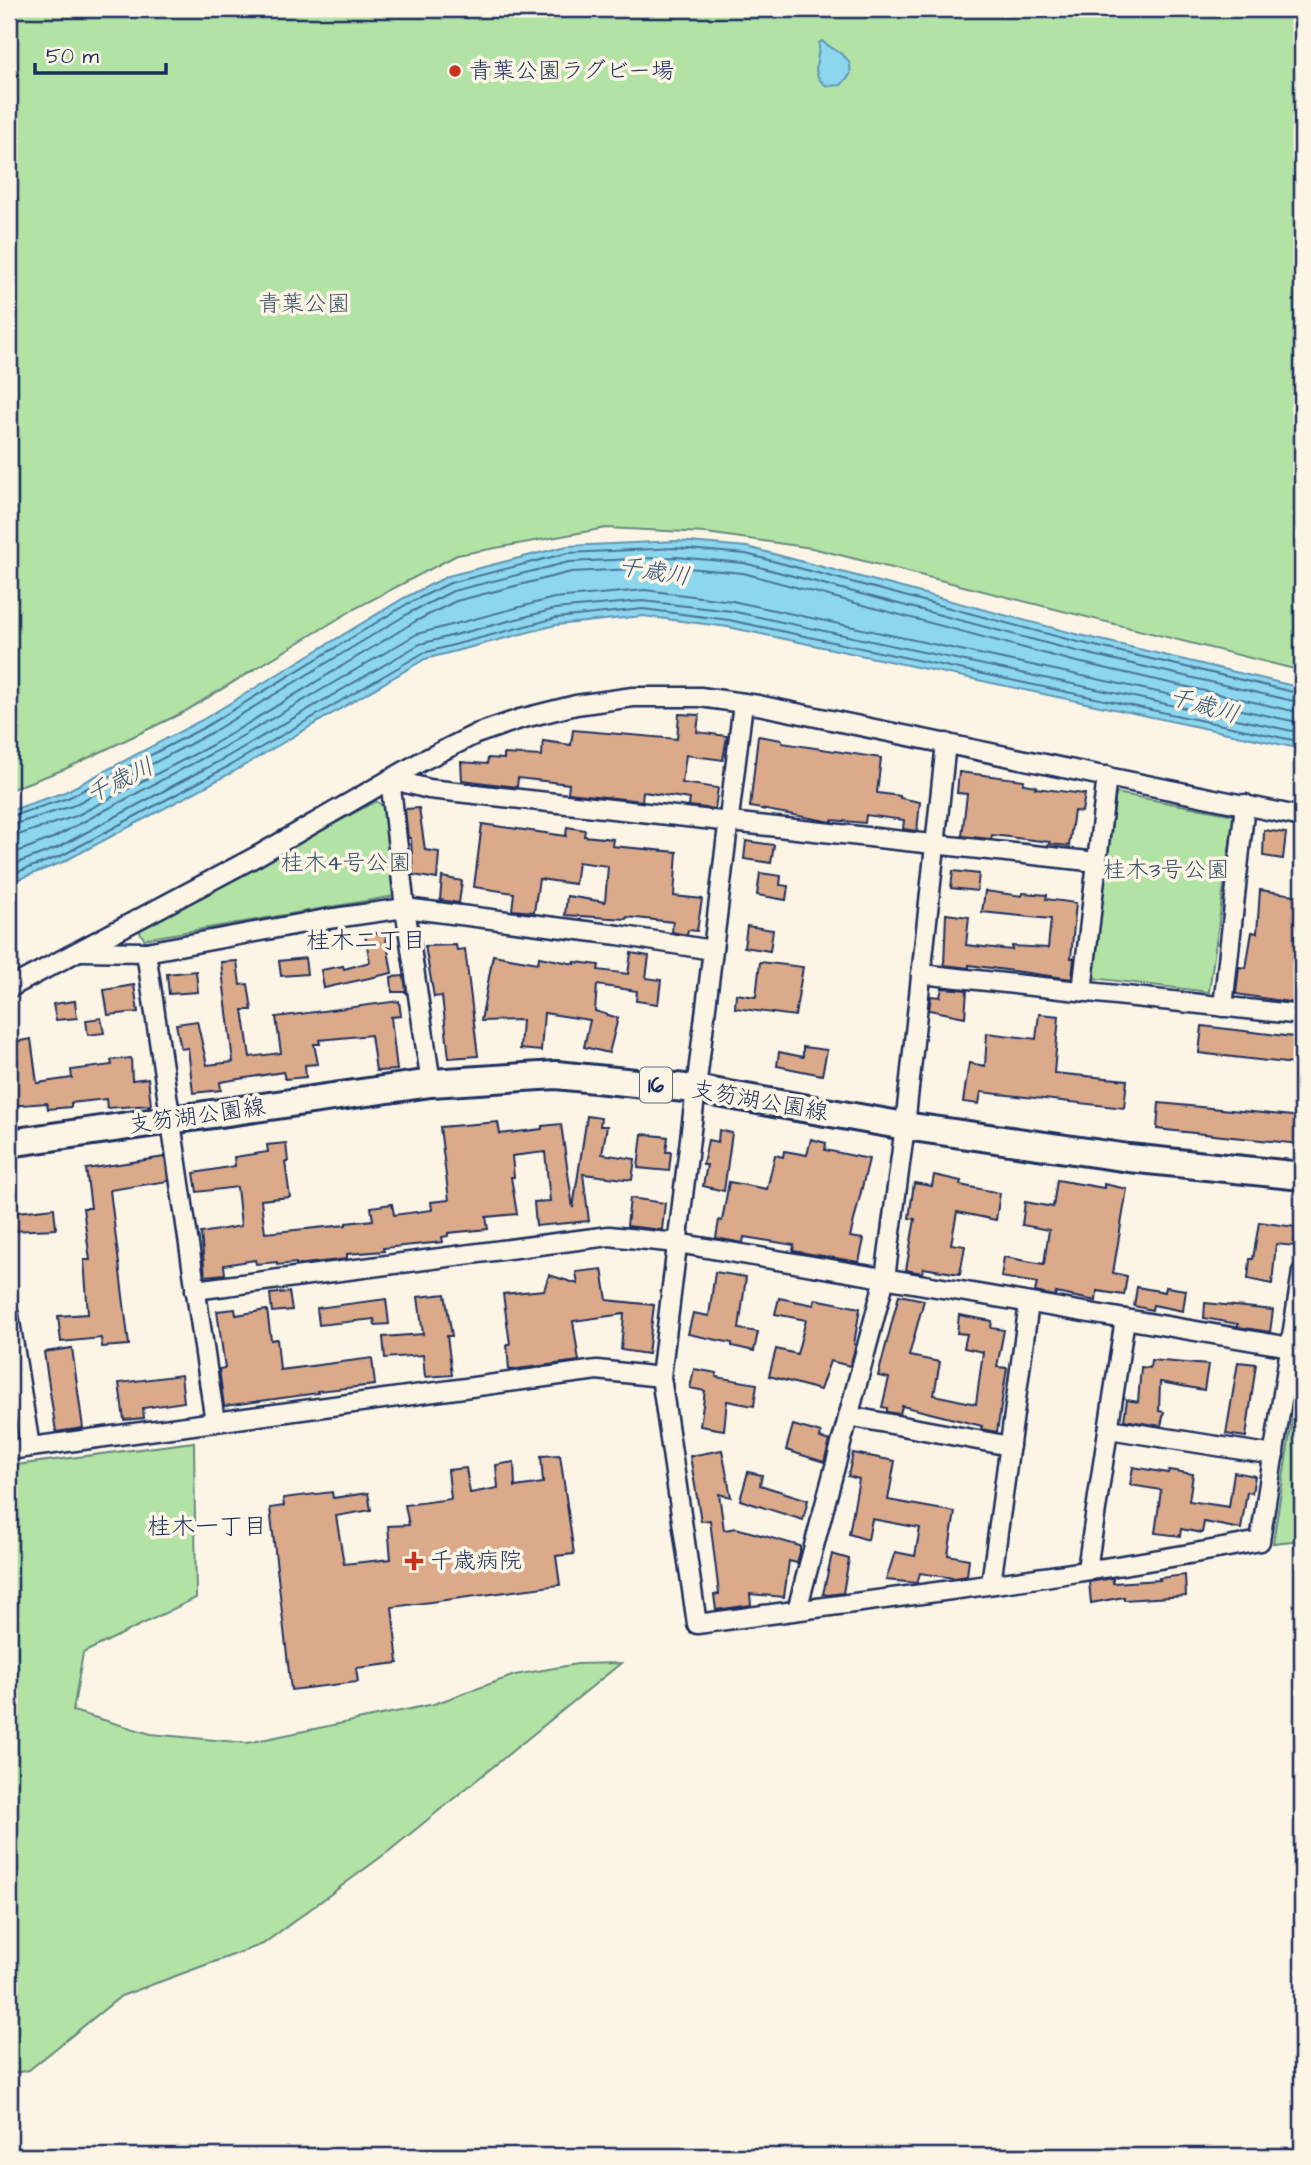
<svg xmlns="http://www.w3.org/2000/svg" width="1311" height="2165" viewBox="0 0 1311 2165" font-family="'Architects Daughter','Klee One',sans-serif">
  <rect width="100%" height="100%" fill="#fcf5e5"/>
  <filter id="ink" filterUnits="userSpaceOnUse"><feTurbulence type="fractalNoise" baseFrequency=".0143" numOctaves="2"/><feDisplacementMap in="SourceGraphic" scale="14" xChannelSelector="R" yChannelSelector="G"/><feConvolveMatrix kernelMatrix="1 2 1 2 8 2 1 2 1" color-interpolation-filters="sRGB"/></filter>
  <g filter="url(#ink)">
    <g fill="#b2e3a4" stroke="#668981" stroke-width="2">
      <polygon points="9,9 1302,9 1302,671 812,548 706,533 606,528 457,555 356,608 182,713 65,769 9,790"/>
      <polygon points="1116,793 1234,815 1209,992 1092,978"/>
      <polygon points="376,801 383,806 395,896 144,939 138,929"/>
      <polygon points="1301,1363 1302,1540 1273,1543"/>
      <polygon points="194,1442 196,1598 83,1653 73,1711 151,1734 247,1743 434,1704 515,1675 577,1664 621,1663 389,1851 263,1944 121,1996 29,2070 9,2074 9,1466"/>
    </g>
    <g fill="#8cd7ed" stroke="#5f94b4" stroke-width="2">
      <path d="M822,41c12,11 32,13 28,34l-9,10 -14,1c-19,-12 -7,-26 -8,-43z"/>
      <polygon points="677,541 747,547 1080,635 1302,688 1302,749 728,627 643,616 556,625 425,659 233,772 63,862 9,883 9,811 65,792 202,720 404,598 448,576 567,546"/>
    </g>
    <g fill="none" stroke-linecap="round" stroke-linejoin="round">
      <g stroke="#487297" stroke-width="2">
        <polyline points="9,817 68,798 205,727 407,604 450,583 568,553 676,548 746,554 1078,642 1302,694"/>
        <polyline points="9,826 72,806 209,734 411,612 453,591 569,562 676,557 744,563 1076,651 1302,703"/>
        <polyline points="9,836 18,835 76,816 214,744 416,621 456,601 571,572 676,567 743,573 1073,661 1302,713"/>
        <polyline points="9,855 53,838 220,749 417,634 554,598 645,590 732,601 1302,723"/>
        <polyline points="9,866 57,848 225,758 420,644 555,609 642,601 731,611 1302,733"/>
        <polyline points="9,875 61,856 229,766 423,653 556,618 643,609 729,620 1302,742"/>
      </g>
    </g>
    <g fill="#daaa8b" stroke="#1b2f5e" stroke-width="2">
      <polygon points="679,714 699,715 697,732 727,736 723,760 686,755 682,783 718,788 715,809 689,806 690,799 643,792 642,801 568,793 569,784 518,778 517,787 462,780 461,762 487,764 488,758 504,759 504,754 542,756 543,741 571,745 573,730 677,739"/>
      <polygon points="758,736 782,740 782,743 881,758 877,793 900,796 900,798 920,802 917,831 903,829 904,820 866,815 865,823 832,820 832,822 750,807"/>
      <polygon points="959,772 1024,780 1023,784 1036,786 1035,788 1085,794 1082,812 1074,811 1069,846 1049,844 1050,842 992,835 991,839 962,836 967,794 957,793"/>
      <polygon points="419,808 425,850 439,852 437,879 413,875 411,838 408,838 405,809"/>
      <polygon points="482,824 566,836 567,827 585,830 584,836 613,839 612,846 677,852 674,896 702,899 697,931 688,930 687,935 672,932 673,922 627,917 626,919 565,915 567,896 605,902 608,866 578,862 575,884 539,879 534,912 512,910 514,893 474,887"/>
      <polygon points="1264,830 1286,833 1283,859 1263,856"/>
      <polygon points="746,841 774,845 771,863 744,859"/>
      <polygon points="953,871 979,874 977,891 951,888"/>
      <polygon points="760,873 781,876 780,885 788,886 786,900 757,895"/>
      <polygon points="442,877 462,881 459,903 440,900"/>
      <polygon points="1260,890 1302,896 1302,1004 1236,994 1239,967 1246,968 1252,932 1257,933"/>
      <polygon points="985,891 1022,896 1023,893 1047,895 1046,899 1076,903 1071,958 1074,958 1072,979 969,965 969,968 944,965 946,914 969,917 966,945 1012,950 1012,946 1048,948 1051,919 982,912"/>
      <polygon points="747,926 773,930 770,951 744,947"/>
      <polygon points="385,932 392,973 324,988 321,970 343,966 344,969 370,962 365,935"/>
      <polygon points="456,945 457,950 465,949 478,1056 449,1058 442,996 434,997 425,946"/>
      <polygon points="631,953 649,956 646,978 661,980 658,1004 636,1001 637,991 597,985 595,1011 618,1018 609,1053 584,1047 590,1020 544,1013 541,1051 520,1049 522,1020 481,1021 493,955 538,963 539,957 575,964 575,962 599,965 598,970 628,974"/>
      <polygon points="305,958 307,974 281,976 279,961"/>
      <polygon points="237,961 240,985 248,984 252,1010 243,1010 250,1057 281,1053 276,1017 399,1001 401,1016 391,1017 397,1070 376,1071 371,1035 319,1040 320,1044 314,1044 318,1064 305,1065 306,1077 285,1079 283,1072 220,1082 221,1090 193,1093 188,1048 181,1049 176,1024 197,1021 207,1065 233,1062 221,962"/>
      <polygon points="760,962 803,967 795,1016 735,1008 736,994 756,997"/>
      <polygon points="196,971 198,992 169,994 167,974"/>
      <polygon points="404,976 406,992 392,992 391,977"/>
      <polygon points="134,985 138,1012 108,1015 104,990"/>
      <polygon points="942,988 967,990 965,1017 929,1010 931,996 940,997"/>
      <polygon points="75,1001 77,1018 56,1020 53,1004"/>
      <polygon points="1039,1014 1059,1016 1054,1073 1127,1080 1124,1108 981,1092 979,1104 963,1102 969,1063 985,1066 987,1033 1036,1039"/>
      <polygon points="101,1018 104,1033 88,1035 86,1020"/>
      <polygon points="1202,1026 1302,1038 1302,1065 1199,1053"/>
      <polygon points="31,1039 37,1083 72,1078 71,1070 112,1065 111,1060 131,1058 132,1080 148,1078 151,1105 107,1108 106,1099 71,1103 71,1107 48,1109 47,1103 9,1106 9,1043"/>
      <polygon points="803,1047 827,1050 822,1075 777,1066 779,1052 803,1057"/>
      <polygon points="1159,1103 1302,1117 1299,1144 1157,1129"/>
      <polygon points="587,1116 601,1118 600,1126 607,1126 602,1154 635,1159 632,1180 583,1174 589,1221 536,1226 534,1202 550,1201 545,1152 512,1156 514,1177 511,1177 517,1214 486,1217 488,1229 448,1233 448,1236 442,1237 443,1242 383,1248 384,1251 347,1254 347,1259 296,1265 296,1263 277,1265 277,1262 256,1264 255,1260 224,1265 225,1274 205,1276 201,1233 241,1226 237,1187 197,1192 194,1173 235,1166 234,1157 268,1152 267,1145 286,1143 288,1162 285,1162 290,1197 261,1200 265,1233 346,1225 346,1223 373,1220 371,1207 392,1204 394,1215 432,1210 431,1202 449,1200 440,1127 498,1122 500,1134 542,1129 542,1126 561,1124 573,1208"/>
      <polygon points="719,1130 732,1133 724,1191 703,1186 707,1165 703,1165 708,1140 718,1142"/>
      <polygon points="642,1134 668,1137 666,1152 671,1152 669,1171 638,1168"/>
      <polygon points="811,1139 826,1143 825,1150 869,1159 850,1237 864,1239 859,1262 793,1251 794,1245 744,1237 743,1243 716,1238 719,1220 722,1221 729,1182 767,1189 775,1155 783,1157 784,1151 807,1155"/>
      <polygon points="165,1157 168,1181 110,1190 129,1345 102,1347 101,1338 61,1342 58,1316 88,1314 84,1260 90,1260 83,1208 91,1208 86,1169"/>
      <polygon points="934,1175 961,1181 960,1185 1000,1193 996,1220 957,1212 951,1244 965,1246 960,1274 923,1268 922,1273 906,1270 915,1219 909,1218 914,1183 932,1186"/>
      <polygon points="1057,1180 1104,1188 1104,1184 1127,1189 1113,1273 1127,1276 1124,1295 1097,1291 1096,1301 1056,1293 1055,1296 1035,1292 1037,1283 1001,1277 1004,1257 1044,1264 1049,1230 1022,1225 1025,1202 1053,1207"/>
      <polygon points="630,1198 665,1203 662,1230 627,1226"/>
      <polygon points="54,1208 56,1229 9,1231 9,1213"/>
      <polygon points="1259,1222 1296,1227 1294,1246 1276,1244 1272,1284 1248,1279 1250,1259 1253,1259"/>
      <polygon points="602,1269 607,1300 654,1305 648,1354 621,1350 624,1314 573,1321 579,1361 509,1370 507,1344 510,1344 503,1294 544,1290 549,1275 578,1284 576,1272"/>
      <polygon points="715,1272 746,1277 739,1329 758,1332 754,1351 732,1346 732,1343 688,1334 693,1313 709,1316"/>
      <polygon points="1137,1287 1165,1292 1166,1287 1186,1290 1183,1311 1153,1305 1152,1310 1134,1306"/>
      <polygon points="289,1292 292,1310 272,1312 270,1294"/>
      <polygon points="445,1294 452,1336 447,1336 452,1375 425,1377 423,1355 385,1358 383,1337 423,1334 418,1297"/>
      <polygon points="899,1295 924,1300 909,1356 940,1362 934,1395 976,1404 983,1352 964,1348 967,1334 957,1333 959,1315 992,1321 991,1328 1004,1330 997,1367 1007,1368 997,1432 981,1429 982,1426 902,1406 900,1414 887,1412 887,1408 882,1407 889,1378 878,1376"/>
      <polygon points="779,1298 814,1305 815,1299 860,1308 854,1344 856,1345 850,1366 830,1361 820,1390 769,1376 776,1349 797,1354 806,1320 775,1314"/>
      <polygon points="386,1299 389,1324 375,1325 374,1319 319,1325 317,1308"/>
      <polygon points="1205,1303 1273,1310 1270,1332 1238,1327 1238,1324 1204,1318"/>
      <polygon points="235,1309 236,1315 267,1310 271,1340 277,1339 280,1370 372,1358 375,1385 317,1391 318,1393 224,1406 219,1369 225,1368 217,1311"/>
      <polygon points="72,1348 83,1428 56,1432 44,1352"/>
      <polygon points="1151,1360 1208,1365 1204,1390 1160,1382 1159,1411 1164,1412 1161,1426 1124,1420 1127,1400 1138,1402 1141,1367 1150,1368"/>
      <polygon points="1238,1362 1256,1364 1246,1437 1226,1434"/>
      <polygon points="694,1369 717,1373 716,1377 757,1384 754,1406 727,1401 724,1430 700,1426 705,1391 690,1388"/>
      <polygon points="181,1375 184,1402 143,1408 144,1418 124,1420 119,1383"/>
      <polygon points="793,1425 821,1433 820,1438 830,1441 824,1462 786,1450"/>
      <polygon points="722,1450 731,1497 719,1494 724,1530 736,1528 800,1546 800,1552 797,1563 789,1561 784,1597 750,1594 751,1605 716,1610 714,1595 719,1594 710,1520 701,1521 690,1456"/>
      <polygon points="853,1453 895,1461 888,1500 955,1512 948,1555 969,1559 967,1576 954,1578 920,1573 917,1583 886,1580 895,1552 915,1556 920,1528 872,1519 868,1540 849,1534 859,1479 848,1476"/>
      <polygon points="560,1455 574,1554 556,1556 560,1585 392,1607 398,1663 356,1668 358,1682 291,1690 270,1508 284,1506 283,1498 332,1492 333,1498 368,1493 371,1510 336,1516 344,1564 391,1559 388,1526 409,1525 405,1505 451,1499 448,1470 466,1468 470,1493 498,1488 496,1465 514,1462 515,1487 543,1483 541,1456"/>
      <polygon points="1133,1467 1168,1473 1169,1470 1193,1474 1189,1501 1229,1507 1234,1472 1255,1476 1252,1493 1247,1492 1241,1529 1204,1522 1202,1533 1181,1529 1180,1536 1155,1533 1161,1490 1130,1485"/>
      <polygon points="748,1472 762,1475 760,1485 808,1500 803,1520 740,1500"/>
      <polygon points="832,1554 849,1559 843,1593 828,1595 823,1594"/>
      <polygon points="1185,1575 1186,1596 1124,1600 1124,1597 1091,1603 1089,1582 1113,1578 1113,1583 1160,1580 1159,1578"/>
    </g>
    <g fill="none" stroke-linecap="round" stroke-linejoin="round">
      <defs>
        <g id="street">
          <path d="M743,703l-82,674 36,247c188,-26 377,-47 563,-83l42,-269"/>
          <polyline points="81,951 146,952 321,920 405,908 618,935 712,950"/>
          <polyline points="146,952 215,1422"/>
          <polyline points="921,974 1302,1015"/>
          <polyline points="9,988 257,856 422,761 476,734 520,719 576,705 633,697 700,697 758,705 1302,817"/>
          <polyline points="1082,991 1107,776"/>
          <polyline points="1223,1007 1245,804"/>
          <polyline points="431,1083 405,908 390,779 429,789 1097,862"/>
          <polyline points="195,1290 609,1236 677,1243 1302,1349"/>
          <polyline points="9,1315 30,1447"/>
          <polyline points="848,1416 1010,1446"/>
          <polyline points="1109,1429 1274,1455"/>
          <polyline points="9,1450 597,1370 661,1377"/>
          <polyline points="1087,1569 1125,1319"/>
          <polyline points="991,1584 1029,1303"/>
          <polyline points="797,1610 885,1278 905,1126 946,743"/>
        </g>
        <polyline id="primary" points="9,1143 431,1083 556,1075 695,1089 905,1126 1129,1158 1302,1176"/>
      </defs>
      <use href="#street" stroke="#1b2f5e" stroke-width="23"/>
      <use href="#primary" stroke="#1b2f5e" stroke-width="32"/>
      <use href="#street" stroke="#fcf5e5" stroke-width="18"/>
      <use href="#primary" stroke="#fcf5e5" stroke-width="26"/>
    </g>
  </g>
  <g fill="#c8321e" stroke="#fcf5e5" stroke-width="2.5">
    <circle cx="455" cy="71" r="7"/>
    <path d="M410.5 1550.5h7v7h7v7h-7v7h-7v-7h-7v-7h7z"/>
  </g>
  <g text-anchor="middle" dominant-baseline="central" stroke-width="7" stroke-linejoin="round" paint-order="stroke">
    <rect fill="#fcf5e5" stroke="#5e6a86" stroke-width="2" x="640" y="1067.5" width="32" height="35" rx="5"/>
    <g font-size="21" font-weight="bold" fill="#1b2f5e">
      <text x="656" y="1085">16</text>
    </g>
    <g font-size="23" fill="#1b2f5e" stroke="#fcf5e5" text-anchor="start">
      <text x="469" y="71">青葉公園ラグビー場</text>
      <text x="430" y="1561">千歳病院</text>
    </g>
    <g font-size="23" fill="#39536c" stroke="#fcf5e5">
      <text x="304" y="304">青葉公園</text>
      <text x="346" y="863">桂木4号公園</text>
      <text x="1166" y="870">桂木3号公園</text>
    </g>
    <g font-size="23" fill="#1b2f5e" stroke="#fcf5e5">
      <text transform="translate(760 1101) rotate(10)">支笏湖公園線</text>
      <text transform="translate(197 1116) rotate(-8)">支笏湖公園線</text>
    </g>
    <g font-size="24" font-style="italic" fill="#375982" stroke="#fcf5e5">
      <text transform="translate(654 572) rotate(9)">千歳川</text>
      <text transform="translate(1204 706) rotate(16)">千歳川</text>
      <text transform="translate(120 781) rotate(-26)">千歳川</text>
    </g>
    <g font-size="24" fill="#1b2f5e" stroke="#fcf5e5">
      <text x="366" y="941">桂木二丁目</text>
      <text x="207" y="1527">桂木一丁目</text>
    </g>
  </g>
  <rect width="1311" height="2165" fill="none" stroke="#fcf5e5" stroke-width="35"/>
  <rect x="18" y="18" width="1276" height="2130" fill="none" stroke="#1b2f5e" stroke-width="2.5" filter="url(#ink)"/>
  <path d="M35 63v10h131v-10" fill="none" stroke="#1b2f5e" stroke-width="3.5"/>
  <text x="46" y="63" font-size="21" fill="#1b2f5e" stroke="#fcf5e5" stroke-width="5" paint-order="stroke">50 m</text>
</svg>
